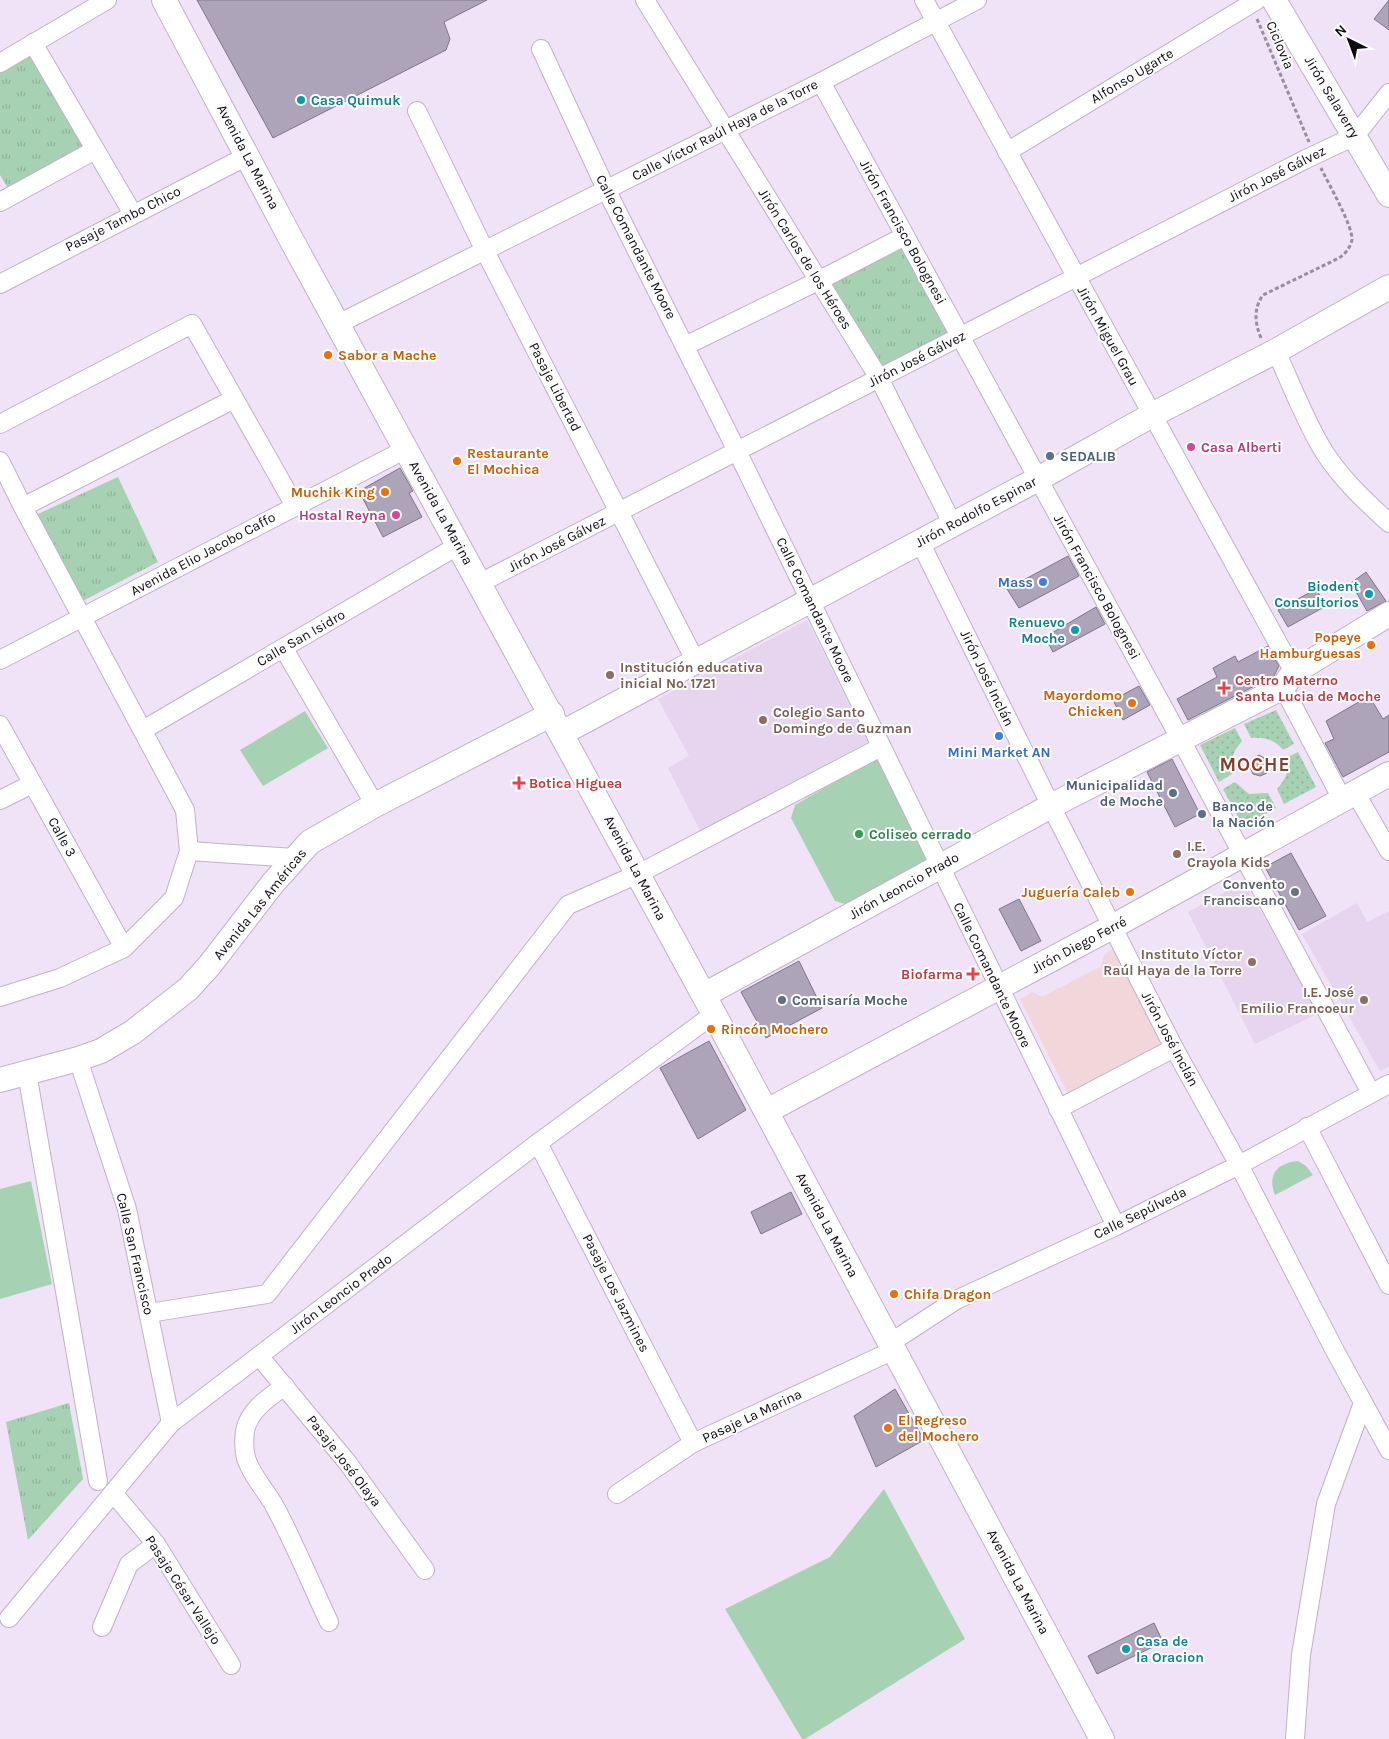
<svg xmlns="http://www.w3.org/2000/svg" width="1389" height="1739" viewBox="0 0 1389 1739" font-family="Karla,sans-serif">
  <defs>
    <pattern id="park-tufts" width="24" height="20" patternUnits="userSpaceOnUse" patternTransform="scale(1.25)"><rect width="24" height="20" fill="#a7d1b3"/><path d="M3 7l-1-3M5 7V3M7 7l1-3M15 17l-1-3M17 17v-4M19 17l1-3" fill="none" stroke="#8fb299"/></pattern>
    <pattern id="garden-dots" width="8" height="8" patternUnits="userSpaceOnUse" patternTransform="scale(1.25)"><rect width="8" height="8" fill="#a7d1b3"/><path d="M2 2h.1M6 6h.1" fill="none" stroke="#8fb299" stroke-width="1.8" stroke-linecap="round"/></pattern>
  </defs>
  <rect width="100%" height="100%" fill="#f0e2f7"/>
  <polygon fill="#f1d6da" points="1119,945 1173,1048 1072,1101 1020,999 1032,992 1042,997 1100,967 1105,954"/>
  <g fill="#e7d4ef">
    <polygon points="807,620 868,742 700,831 668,768 689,756 658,699"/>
    <polygon points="1244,882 1319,1013 1255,1044 1188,912"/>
    <polygon points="1357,903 1367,922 1389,911 1389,1067 1380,1071 1302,934"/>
  </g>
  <g fill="#a7d1b3">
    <polygon points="305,711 328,748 263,786 240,750"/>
    <polygon points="876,758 884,762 927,850 924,864 851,906 835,901 791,818 795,805"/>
    <path d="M1298,1161l8,5 7,9 -38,20c-8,-20 2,-32 23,-34z"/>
    <polygon points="31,1181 52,1284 0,1299 0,1189"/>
    <polygon points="884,1489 965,1639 805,1739 802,1739 725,1609 830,1557"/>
  </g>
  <g fill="url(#park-tufts)">
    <polygon points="32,52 85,144 9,190 0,175 0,70"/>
    <polygon points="904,241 955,334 878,373 823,283"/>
    <polygon points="118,477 158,562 79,603 38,514"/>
    <polygon points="69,1403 83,1479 28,1540 6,1422"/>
  </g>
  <g fill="url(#garden-dots)">
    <path d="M1276,710l18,34 -11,6c-9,-11 -19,-13 -32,-12l-7,-14z"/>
    <path d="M1235,728l7,13c-11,13 -10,17 -10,33l-13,8 -19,-37z"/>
    <path d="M1298,752l18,35 -32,17 -7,-15c9,-10 13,-19 11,-32z"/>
    <polygon points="1235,782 1249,794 1268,793 1276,808 1243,826 1223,789"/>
  </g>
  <g fill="#aea4b9" stroke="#7f768a">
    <polygon points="197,0 487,0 444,22 450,39 446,50 273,138"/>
    <polygon points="1389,0 1389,30 1374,19"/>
    <polygon points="400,468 413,491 409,493 422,517 383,537 359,491"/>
    <polygon points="1068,556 1079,576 1019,608 1007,589"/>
    <polygon points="1366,572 1386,601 1367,611 1351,583"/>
    <polygon points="1316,589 1326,606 1288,627 1278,610"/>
    <polygon points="1096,607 1105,624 1053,652 1045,637"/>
    <polygon points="1268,646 1279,666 1274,676 1188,720 1177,699 1217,677 1213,668 1235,656 1238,662"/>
    <polygon points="1139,686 1150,705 1123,720 1113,700"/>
    <polygon points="1369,696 1383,719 1389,715 1389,752 1343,777 1325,743 1334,739 1326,721"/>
    <polygon points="1259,755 1266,759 1269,766 1267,773 1260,776 1253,774 1250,767 1251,760"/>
    <polygon points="1172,759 1200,814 1175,827 1147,772"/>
    <polygon points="1291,853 1326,916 1299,930 1265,867"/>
    <polygon points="1019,899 1041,941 1021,951 999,909"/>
    <polygon points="799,961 822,1008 766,1038 741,992"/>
    <polygon points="709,1041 746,1110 698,1139 660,1068"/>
    <polygon points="791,1192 802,1214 761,1234 751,1212"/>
    <polygon points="895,1389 924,1440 876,1467 854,1416"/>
    <polygon points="1154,1623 1163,1642 1097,1674 1088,1656"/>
  </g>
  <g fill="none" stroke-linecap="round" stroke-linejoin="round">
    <defs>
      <g id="street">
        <polyline points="645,0 879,378 953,525"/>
        <polyline points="924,0 1294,672"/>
        <polyline points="33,43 133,214"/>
        <polyline points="541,49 606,189 737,451 1116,1226"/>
        <polyline points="0,63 107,0"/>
        <polyline points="821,82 1181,740 1371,1093"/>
        <polyline points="417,111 485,251 696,662"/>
        <polyline points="1007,152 1257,0"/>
        <polyline points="0,202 95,150"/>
        <polyline points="0,284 247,156"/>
        <polyline points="338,324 821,82 977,0"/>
        <polyline points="685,346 818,281 905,236"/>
        <path d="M1276,351c14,31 27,64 44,94 17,30 44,55 69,78"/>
        <polyline points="0,424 192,324 295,506"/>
        <polyline points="0,461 23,507 185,810 189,851 174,898 124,948 60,978 0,997"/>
        <polyline points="23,507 234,399"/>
        <polyline points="920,542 1051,806 1174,1048 1239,1165 1334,1349 1389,1450"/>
        <polyline points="480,583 1306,159 1355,136 1389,93"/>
        <polyline points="284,649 375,805"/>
        <polyline points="0,660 406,449"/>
        <polyline points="1283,687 1342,799"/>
        <polyline points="0,725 124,948"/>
        <polyline points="143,730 459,545"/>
        <polyline points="1355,792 1389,851"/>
        <polyline points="0,800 32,784"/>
        <polyline points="189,851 294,858"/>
        <polyline points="78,1059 127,1209 171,1423"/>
        <polyline points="27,1073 98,1481"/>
        <polyline points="1058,1109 1174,1048"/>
        <polyline points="1307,1127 1389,1285"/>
        <polyline points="538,1143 693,1443"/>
        <polyline points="149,1313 267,1294 568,905 638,874 881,747"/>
        <polyline points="890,1343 956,1300 1116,1226 1239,1165 1389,1084"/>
        <polyline points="259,1356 347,1462 425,1570"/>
        <path d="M285,1386c-17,12 -36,24 -40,45 -1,8 -1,19 1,27 6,19 20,32 29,49 20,37 36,77 54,115"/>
        <polyline points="113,1493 156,1544 231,1665"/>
        <polyline points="617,1494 693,1443 894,1350"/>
        <polyline points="9,1618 171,1423 538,1143 714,1014"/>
        <polyline points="102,1627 129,1564 156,1544"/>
        <polyline points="1295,1739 1301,1655 1326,1504 1363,1403"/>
      </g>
      <g id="secondary">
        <polyline points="164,0 292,241 714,1014 1102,1739"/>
        <polyline points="1274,0 1389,195"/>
        <polyline points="562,733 1038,479 1152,415 1276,351 1389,287"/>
        <polyline points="704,995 1051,806 1283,687 1294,672 1389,614"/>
        <polyline points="0,1080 78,1059 101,1051 133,1032 188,989 209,966 273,883 310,842 375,805 552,714"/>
        <polyline points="767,1111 1112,927 1389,774"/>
      </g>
    </defs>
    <use href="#street" stroke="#c0b2c6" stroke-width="20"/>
    <use href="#secondary" stroke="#c0b2c6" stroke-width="26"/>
    <g stroke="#978d9c" stroke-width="3" stroke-dasharray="4 2.5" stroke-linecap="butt">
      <polyline points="1257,19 1309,142"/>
      <path d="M1261,338c-6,-15 -8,-29 2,-43l76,-37c6,-4 11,-10 13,-18 1,-14 -24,-57 -31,-72"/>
    </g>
    <use href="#street" stroke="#fff" stroke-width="18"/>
    <use href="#secondary" stroke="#fff" stroke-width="24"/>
  </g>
  <g fill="#0f9aa8" stroke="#fff" stroke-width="2">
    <circle cx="301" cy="100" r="5"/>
    <circle cx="1369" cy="594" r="5"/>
    <circle cx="1075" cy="630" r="5"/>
    <circle cx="1126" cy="1649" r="5"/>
  </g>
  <g fill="#e8710a" stroke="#fff" stroke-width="2">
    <circle cx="328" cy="355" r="5"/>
    <circle cx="457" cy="461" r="5"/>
    <circle cx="385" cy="492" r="5"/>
    <circle cx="1371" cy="645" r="5"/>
    <circle cx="1132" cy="703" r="5"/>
    <circle cx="1130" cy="892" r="5"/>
    <circle cx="711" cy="1029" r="5"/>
    <circle cx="894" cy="1294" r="5"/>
    <circle cx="888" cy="1428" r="5"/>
  </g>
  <g fill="#d1479c" stroke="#fff" stroke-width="2">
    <circle cx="1191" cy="447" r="5"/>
    <circle cx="396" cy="515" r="5"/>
  </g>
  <g fill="#5c6f8a" stroke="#fff" stroke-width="2">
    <circle cx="1050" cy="456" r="5"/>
    <circle cx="1173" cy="793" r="5"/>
    <circle cx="1202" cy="814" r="5"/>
    <circle cx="782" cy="1000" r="5"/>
  </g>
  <g fill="#3f7fe0" stroke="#fff" stroke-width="2">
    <circle cx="1043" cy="582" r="5"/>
    <circle cx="999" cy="736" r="5"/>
  </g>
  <g fill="#8d6e63" stroke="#fff" stroke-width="2">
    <circle cx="610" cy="675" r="5"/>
    <circle cx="763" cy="720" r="5"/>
    <circle cx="1177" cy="854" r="5"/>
    <circle cx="1252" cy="962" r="5"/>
    <circle cx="1364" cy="1000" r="5"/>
  </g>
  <g fill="#e0444e" stroke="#fff" stroke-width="2">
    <path d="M1221.5 680.5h5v5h5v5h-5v5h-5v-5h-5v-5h5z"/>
    <path d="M516.5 775.5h5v5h5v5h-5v5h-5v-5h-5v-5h5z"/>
    <path d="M970.5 966.5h5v5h5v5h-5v5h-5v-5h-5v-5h5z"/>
  </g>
  <circle fill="#2e9e5b" stroke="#fff" stroke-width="2" cx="859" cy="834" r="5"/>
  <circle fill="#6b7280" stroke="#fff" stroke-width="2" cx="1295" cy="892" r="5"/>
  <g text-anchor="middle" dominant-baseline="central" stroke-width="4" stroke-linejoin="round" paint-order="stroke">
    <g font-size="14" fill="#0f0a11" stroke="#fff">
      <text transform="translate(1280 45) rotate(67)">Ciclovia</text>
      <text transform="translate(1132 76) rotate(-31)">Alfonso Ugarte</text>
      <text transform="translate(1332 97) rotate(59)">Jirón Salaverry</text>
      <text transform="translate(725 130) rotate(-27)">Calle Víctor Raúl Haya de la Torre</text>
      <text transform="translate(248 157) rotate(62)">Avenida La Marina</text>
      <text transform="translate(1277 174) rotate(-27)">Jirón José Gálvez</text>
      <text transform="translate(123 219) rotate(-27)">Pasaje Tambo Chico</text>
      <text transform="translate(903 232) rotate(61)">Jirón Francisco Bolognesi</text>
      <text transform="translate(636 247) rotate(63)">Calle Comandante Moore</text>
      <text transform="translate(805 259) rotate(58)">Jirón Carlos de los Héroes</text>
      <text transform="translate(1108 336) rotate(61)">Jirón Miguel Grau</text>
      <text transform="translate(917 359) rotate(-27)">Jirón José Gálvez</text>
      <text transform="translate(555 387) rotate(63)">Pasaje Libertad</text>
      <text transform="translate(976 512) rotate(-28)">Jirón Rodolfo Espinar</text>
      <text transform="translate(441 513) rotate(61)">Avenida La Marina</text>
      <text transform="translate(557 544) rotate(-27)">Jirón José Gálvez</text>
      <text transform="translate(203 554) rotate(-28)">Avenida Elio Jacobo Caffo</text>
      <text transform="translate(1097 587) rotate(61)">Jirón Francisco Bolognesi</text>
      <text transform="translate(815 610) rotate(64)">Calle Comandante Moore</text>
      <text transform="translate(301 638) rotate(-30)">Calle San Isidro</text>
      <text transform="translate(987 678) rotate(64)">Jirón José Inclán</text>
      <text transform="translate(62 837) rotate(61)">Calle 3</text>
      <text transform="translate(635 868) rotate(62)">Avenida La Marina</text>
      <text transform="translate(904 886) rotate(-29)">Jirón Leoncio Prado</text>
      <text transform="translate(260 904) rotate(-51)">Avenida Las Américas</text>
      <text transform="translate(1079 945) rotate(-28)">Jirón Diego Ferré</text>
      <text transform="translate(992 975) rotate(64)">Calle Comandante Moore</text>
      <text transform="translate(1170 1039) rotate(62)">Jirón José Inclán</text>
      <text transform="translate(1140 1213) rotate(-26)">Calle Sepúlveda</text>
      <text transform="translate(827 1225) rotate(62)">Avenida La Marina</text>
      <text transform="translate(135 1254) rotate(77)">Calle San Francisco</text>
      <text transform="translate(616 1293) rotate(63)">Pasaje Los Jazmines</text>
      <text transform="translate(341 1294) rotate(-37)">Jirón Leoncio Prado</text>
      <text transform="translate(752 1416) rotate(-25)">Pasaje La Marina</text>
      <text transform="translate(344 1461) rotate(52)">Pasaje José Olaya</text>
      <text transform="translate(1018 1582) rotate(62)">Avenida La Marina</text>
      <text transform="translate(183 1590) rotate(57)">Pasaje César Vallejo</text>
    </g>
    <g font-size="14" font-weight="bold" fill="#0d838f" stroke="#fff" text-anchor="start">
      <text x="311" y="100">Casa Quimuk</text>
      <text x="1359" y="586" text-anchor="end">Biodent<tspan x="1359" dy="16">Consultorios</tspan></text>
      <text x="1065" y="622" text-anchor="end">Renuevo<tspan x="1065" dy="16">Moche</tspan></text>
      <text x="1136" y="1641">Casa de<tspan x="1136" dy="16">la Oracion</tspan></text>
    </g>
    <g font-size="14" font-weight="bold" fill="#c56008" stroke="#fff" text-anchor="start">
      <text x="338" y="355">Sabor a Mache</text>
      <text x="467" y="453">Restaurante<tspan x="467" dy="16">El Mochica</tspan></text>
      <text x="375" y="492" text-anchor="end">Muchik King</text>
      <text x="1361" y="637" text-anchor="end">Popeye<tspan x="1361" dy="16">Hamburguesas</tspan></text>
      <text x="1122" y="695" text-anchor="end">Mayordomo<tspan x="1122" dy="16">Chicken</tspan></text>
      <text x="1120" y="892" text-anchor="end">Juguería Caleb</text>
      <text x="721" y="1029">Rincón Mochero</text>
      <text x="904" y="1294">Chifa Dragon</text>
      <text x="898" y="1420">El Regreso<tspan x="898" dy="16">del Mochero</tspan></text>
    </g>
    <g font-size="14" font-weight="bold" fill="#b23c85" stroke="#fff" text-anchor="start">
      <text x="1201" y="447">Casa Alberti</text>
      <text x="386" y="515" text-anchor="end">Hostal Reyna</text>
    </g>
    <g font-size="14" font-weight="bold" fill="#4e5e75" stroke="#fff" text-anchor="start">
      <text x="1060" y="456">SEDALIB</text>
      <text x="1163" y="785" text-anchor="end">Municipalidad<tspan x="1163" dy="16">de Moche</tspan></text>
      <text x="1212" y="806">Banco de<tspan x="1212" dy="16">la Nación</tspan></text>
      <text x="792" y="1000">Comisaría Moche</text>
    </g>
    <g font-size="14" font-weight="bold" fill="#366cbe" stroke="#fff" text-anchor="end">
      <text x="1033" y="582">Mass</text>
      <text x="999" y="752" text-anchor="middle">Mini Market AN</text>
    </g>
    <g font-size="14" font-weight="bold" fill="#785e54" stroke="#fff" text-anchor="start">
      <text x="620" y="667">Institución educativa<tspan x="620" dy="16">inicial No. 1721</tspan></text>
      <text x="773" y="712">Colegio Santo<tspan x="773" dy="16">Domingo de Guzman</tspan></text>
      <text x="1187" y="846">I.E.<tspan x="1187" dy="16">Crayola Kids</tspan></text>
      <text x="1242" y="954" text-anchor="end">Instituto Víctor<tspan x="1242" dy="16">Raúl Haya de la Torre</tspan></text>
      <text x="1354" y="992" text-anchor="end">I.E. José<tspan x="1354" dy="16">Emilio Francoeur</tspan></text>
    </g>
    <g font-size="14" font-weight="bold" fill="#be3a42" stroke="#fff" text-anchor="start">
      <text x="1235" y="680">Centro Materno<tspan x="1235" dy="16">Santa Lucia de Moche</tspan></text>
      <text x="529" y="783">Botica Higuea</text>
      <text x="963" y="974" text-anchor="end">Biofarma</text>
    </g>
    <g font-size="14" font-weight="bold" fill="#27864d" stroke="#fff" text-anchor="start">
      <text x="869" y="834">Coliseo cerrado</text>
    </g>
    <g font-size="14" font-weight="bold" fill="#5b616d" stroke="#fff" text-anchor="end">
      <text x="1285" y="884">Convento<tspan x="1285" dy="16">Franciscano</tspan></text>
    </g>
    <g font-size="19" font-weight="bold" letter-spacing="1" fill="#833f29" stroke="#fff">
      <text x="1255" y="765">MOCHE</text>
    </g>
  </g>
  <g transform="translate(1349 40) rotate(318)" stroke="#ffffff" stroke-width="4" paint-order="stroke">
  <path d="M0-4L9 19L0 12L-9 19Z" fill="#0f0a11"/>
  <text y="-8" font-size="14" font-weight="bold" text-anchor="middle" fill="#0f0a11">N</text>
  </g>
</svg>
